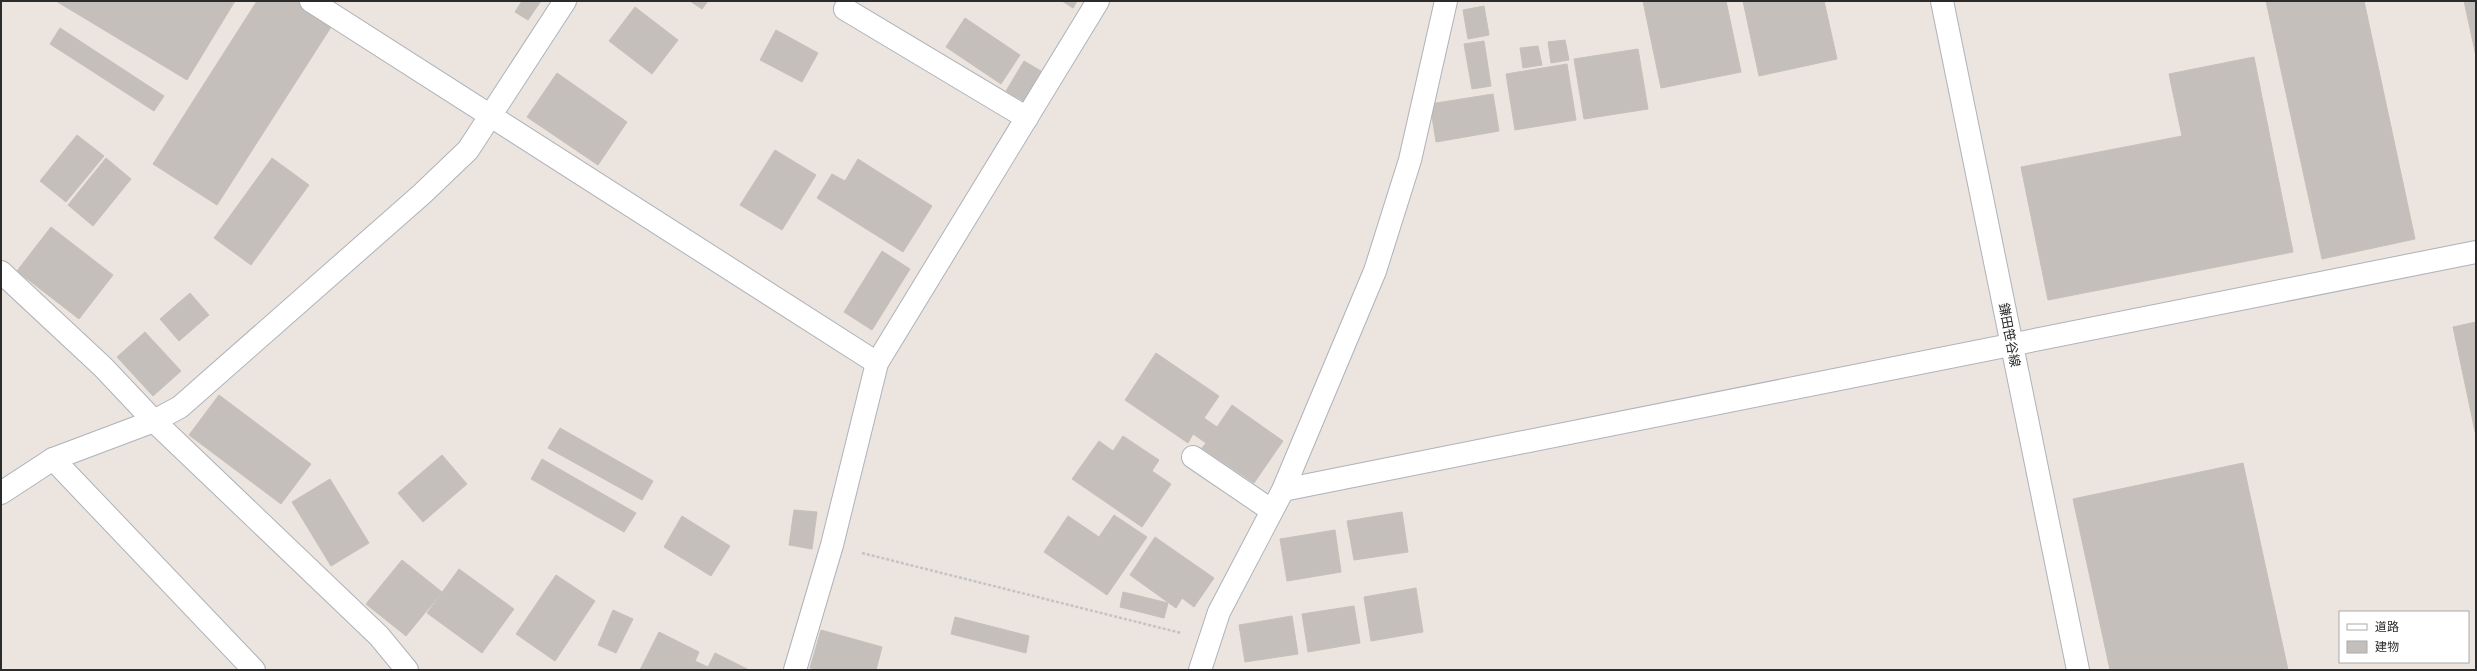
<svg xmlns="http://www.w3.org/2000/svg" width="2477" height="671" viewBox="0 0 2477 671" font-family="Lato,'Noto Sans JP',sans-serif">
  <rect width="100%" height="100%" fill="#ebe4df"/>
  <g fill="#c4bfba" stroke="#c6c0b9">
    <polygon points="56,1 235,1 187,80"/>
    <polygon points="257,1 296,1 333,24 217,205 153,164"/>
    <polygon points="522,1 541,1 528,20 515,12"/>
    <polygon points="690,1 708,1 702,9"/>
    <polygon points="1062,1 1077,1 1073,8"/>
    <polygon points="1643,1 1726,1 1741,72 1661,88"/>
    <polygon points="1743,1 1824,1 1837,59 1759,76"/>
    <polygon points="2266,1 2364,1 2415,239 2322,259"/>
    <polygon points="2464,1 2476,1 2476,56"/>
    <polygon points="1484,6 1489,35 1468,39 1463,10"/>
    <polygon points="635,7 678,40 652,74 609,41"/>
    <polygon points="965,18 1020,55 1001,84 946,47"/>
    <polygon points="60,28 164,96 154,111 50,44"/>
    <polygon points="776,30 818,53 802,82 760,60"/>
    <polygon points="1565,40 1569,60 1551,63 1548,42"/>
    <polygon points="1484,41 1491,86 1472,89 1464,44"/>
    <polygon points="1538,46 1542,65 1523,68 1520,48"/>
    <polygon points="1638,49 1648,109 1584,119 1574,59"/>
    <polygon points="2254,57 2293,252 2048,300 2021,167 2182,136 2169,74"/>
    <polygon points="1024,61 1041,71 1023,101 1006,91"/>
    <polygon points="1567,64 1576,120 1515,130 1506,74"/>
    <polygon points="557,73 627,122 598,165 527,117"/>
    <polygon points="1493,94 1499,131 1436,142 1430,104"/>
    <polygon points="77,135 104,156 66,202 40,181"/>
    <polygon points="775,150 816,175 782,230 740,205"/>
    <polygon points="106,158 131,179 93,226 68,205"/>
    <polygon points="272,158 309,185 251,265 214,238"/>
    <polygon points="858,159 932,206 903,252 817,198 832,174 845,181"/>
    <polygon points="51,227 113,275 79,319 17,271"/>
    <polygon points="882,251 910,269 872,330 844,312"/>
    <polygon points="190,293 209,315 179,341 160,319"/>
    <polygon points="2476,322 2476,436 2453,327"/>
    <polygon points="145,332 181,371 153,396 117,357"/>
    <polygon points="1156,353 1219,396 1204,418 1217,427 1232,405 1283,441 1254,483 1202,448 1206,443 1193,434 1188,443 1125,400"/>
    <polygon points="219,395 311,464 281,504 189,435"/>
    <polygon points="560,428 653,481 642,500 548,448"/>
    <polygon points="1123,436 1159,460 1152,471 1171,484 1142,527 1072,479 1099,441 1113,451"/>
    <polygon points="442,455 467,484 423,522 398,493"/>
    <polygon points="542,459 636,513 624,532 531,479"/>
    <polygon points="2243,463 2288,670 2110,670 2073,499"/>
    <polygon points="330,479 369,543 331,566 292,502"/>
    <polygon points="794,510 817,512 812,549 789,545"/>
    <polygon points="1402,512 1408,552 1354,560 1347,521"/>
    <polygon points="1114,515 1147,537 1107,595 1044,552 1068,516 1099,537"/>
    <polygon points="682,516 730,546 711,576 664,547"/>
    <polygon points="1335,530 1341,572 1287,581 1280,539"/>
    <polygon points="1155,537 1214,578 1194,607 1182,598 1176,608 1130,575"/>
    <polygon points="402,560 442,592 406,636 366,604"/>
    <polygon points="459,569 514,609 482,653 427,613"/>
    <polygon points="556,575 595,601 555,661 516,634"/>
    <polygon points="1416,588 1423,632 1371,641 1364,597"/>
    <polygon points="1123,592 1168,603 1164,618 1120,607"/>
    <polygon points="1354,606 1360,643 1308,652 1302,614"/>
    <polygon points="613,610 633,619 616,653 598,645"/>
    <polygon points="1292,616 1298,654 1245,662 1239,625"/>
    <polygon points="955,617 1029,636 1026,653 951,634"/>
    <polygon points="821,630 882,647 876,670 819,670 810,668"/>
    <polygon points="659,632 699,652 695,661 708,667 715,653 749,670 640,670"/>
  </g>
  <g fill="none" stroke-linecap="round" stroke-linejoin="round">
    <defs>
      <g id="minor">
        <polyline points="311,1 877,363"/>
        <polyline points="845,9 1027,118"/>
        <polyline points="1,272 103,367 154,421 379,636 407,670"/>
        <polyline points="1193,457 1271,510"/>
        <polyline points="53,459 254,670"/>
        <polyline points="1283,490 2476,252"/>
        <polyline points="1,493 53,459 154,421 180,407 422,194 468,150 565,1"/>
        <polyline points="795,670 832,545 877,363 1098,1"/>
        <polyline points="1200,670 1219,612 1283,490 1375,271 1410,160 1446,1"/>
      </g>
      <polyline id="tertiary" points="1942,1 2078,670"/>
    </defs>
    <use href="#minor" stroke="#afb2ba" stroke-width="24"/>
    <use href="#tertiary" stroke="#afb2ba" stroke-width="24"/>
    <polyline stroke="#c4c4c4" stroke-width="2.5" stroke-dasharray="3 2" stroke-linecap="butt" points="862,553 1181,633"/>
    <use href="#minor" stroke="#fff" stroke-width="22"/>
    <use href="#tertiary" stroke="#fff" stroke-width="22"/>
  </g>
  <g text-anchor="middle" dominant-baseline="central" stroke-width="3.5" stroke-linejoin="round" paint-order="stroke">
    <g font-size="13" fill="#2b2b2b" stroke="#fff">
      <text transform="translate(2010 335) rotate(79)">鎌田笹谷線</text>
    </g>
  </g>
  <rect width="2477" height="671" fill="none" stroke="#2b2b2b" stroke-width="4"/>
  <rect x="2339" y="611" width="130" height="52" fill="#ffffff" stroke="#aaaaaa"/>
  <rect x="2347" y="624" width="20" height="6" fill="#ffffff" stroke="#aaaaaa"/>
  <text x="2375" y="631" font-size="12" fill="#2b2b2b">道路</text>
  <rect x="2347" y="641" width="20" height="12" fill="#c4bfba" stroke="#aaaaaa"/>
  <text x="2375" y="651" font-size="12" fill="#2b2b2b">建物</text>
</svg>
